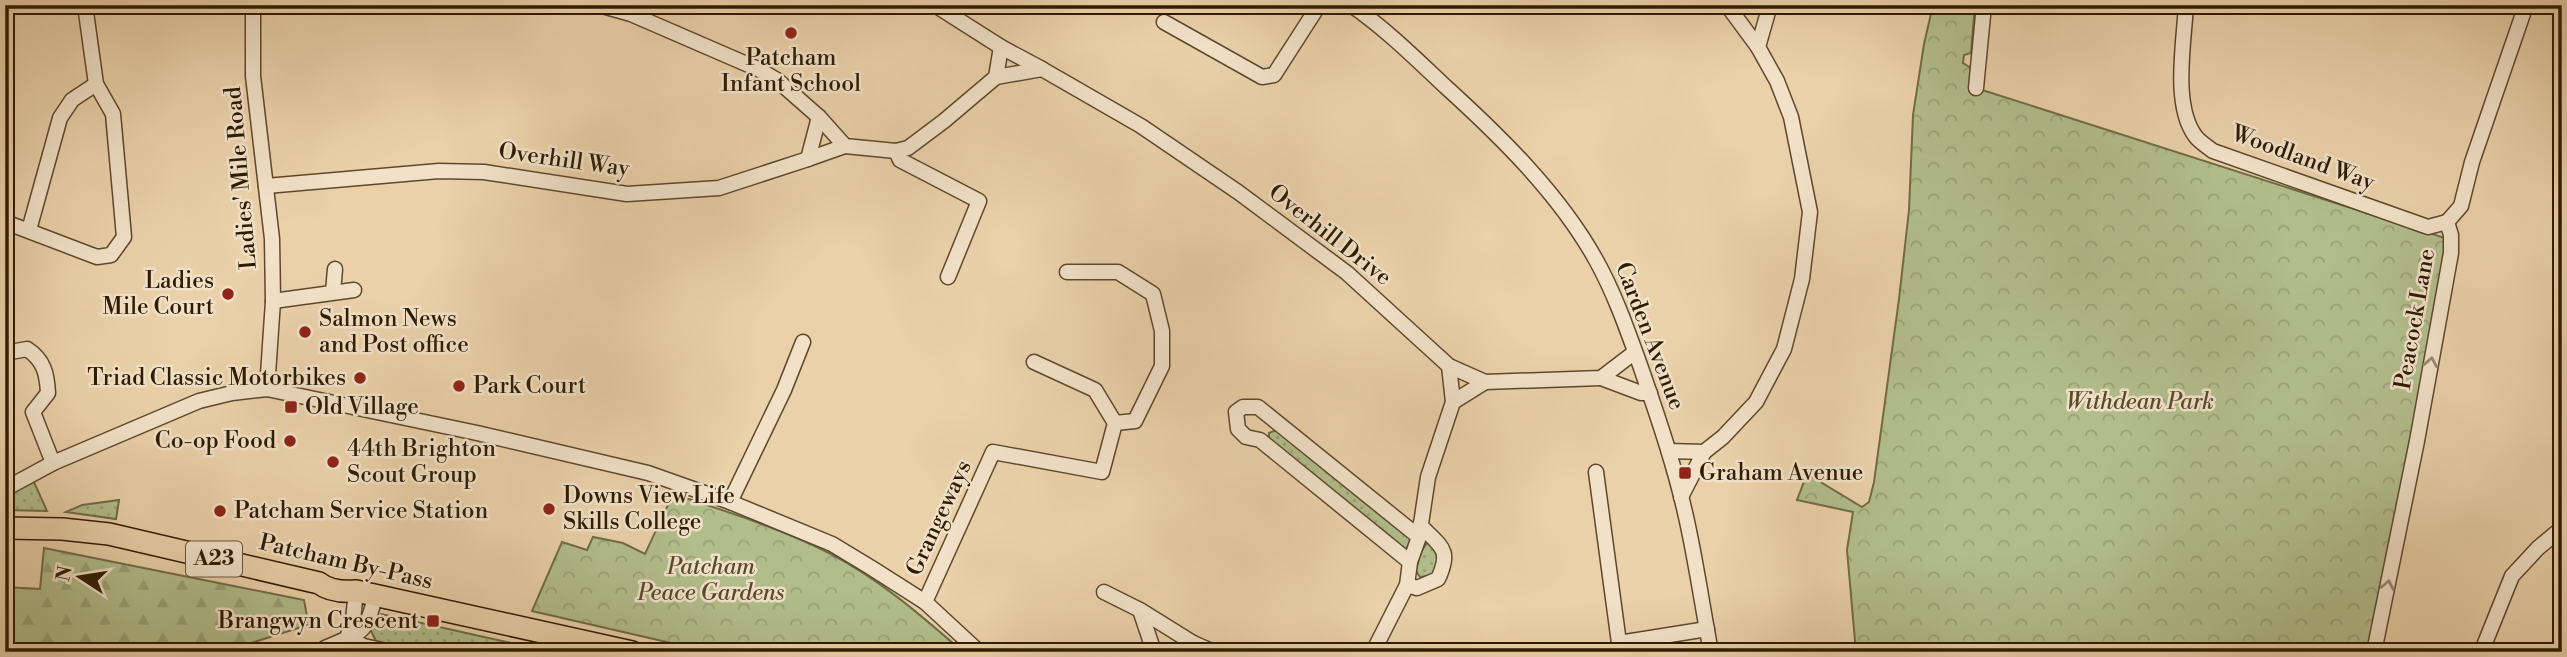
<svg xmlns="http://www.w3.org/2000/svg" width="2567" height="657" viewBox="0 0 2567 657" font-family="'Libre Bodoni',serif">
  <defs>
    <pattern id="grass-dots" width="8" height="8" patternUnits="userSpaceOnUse" patternTransform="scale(1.75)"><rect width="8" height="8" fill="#b2bd8c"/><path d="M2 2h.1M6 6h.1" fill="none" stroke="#99a277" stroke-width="1.8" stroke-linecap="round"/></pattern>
    <pattern id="forest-firs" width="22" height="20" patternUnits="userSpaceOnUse" patternTransform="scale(1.75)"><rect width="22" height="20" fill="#b2bd8c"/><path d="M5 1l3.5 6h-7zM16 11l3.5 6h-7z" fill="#99a277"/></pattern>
    <pattern id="park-crowns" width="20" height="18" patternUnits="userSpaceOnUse" patternTransform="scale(1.75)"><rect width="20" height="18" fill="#b2bd8c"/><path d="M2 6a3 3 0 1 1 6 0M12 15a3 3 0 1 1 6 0" fill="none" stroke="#99a277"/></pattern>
  </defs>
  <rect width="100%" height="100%" fill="#ead1aa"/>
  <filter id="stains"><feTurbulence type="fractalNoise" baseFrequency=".00286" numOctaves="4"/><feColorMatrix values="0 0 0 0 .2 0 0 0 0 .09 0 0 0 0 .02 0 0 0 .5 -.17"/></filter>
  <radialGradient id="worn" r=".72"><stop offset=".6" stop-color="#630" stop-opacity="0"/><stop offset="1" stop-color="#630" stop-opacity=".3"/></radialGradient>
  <g fill="url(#grass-dots)" stroke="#706c46" stroke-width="2">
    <polygon points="1276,430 1410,537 1412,542 1409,548 1404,549 1269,441 1269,433"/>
    <polygon points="33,480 47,511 5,510 5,494"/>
    <polygon points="119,500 116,519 66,512 82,505"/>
    <polygon points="1427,543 1434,545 1440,564 1434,575 1420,577 1416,571 1420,553"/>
    <polygon points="381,614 552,652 417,652 377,643 370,629"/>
  </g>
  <polygon fill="url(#forest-firs)" stroke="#706c46" stroke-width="2" points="44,548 304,600 308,622 311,624 223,652 5,652 5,587 40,589"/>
  <g fill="url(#park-crowns)" stroke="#706c46" stroke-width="2">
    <polygon points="1933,5 1975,5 1971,53 1964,55 1963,63 1971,68 1969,85 1976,88 2445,238 2448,249 2369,652 1856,652 1847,550 1853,512 1797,500 1807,474 1862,507 1869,502 1874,482 1899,299 1909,210 1913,115 1924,44"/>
    <path d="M673,494c53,17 106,34 156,59 49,25 93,63 134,99h-253l-178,-41 30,-69 25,8 6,-13 30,6 22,11z"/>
  </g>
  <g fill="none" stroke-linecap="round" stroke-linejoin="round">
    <defs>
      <g id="minor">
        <polyline points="253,5 253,76 272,239 273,301 267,389"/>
        <polyline points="599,5 631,14 758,69 777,80 819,117 845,146 896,151 908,148 944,121 996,77 1042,69 1141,126 1238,192 1347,273 1449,366 1485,382 1601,378 1635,352"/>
        <polyline points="935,5 1001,47 1042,69"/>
        <path d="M1351,5c35,24 65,54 96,83 55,50 113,107 149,172 19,34 32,72 45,108 18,52 36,105 47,158 9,42 15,84 23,126"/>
        <path d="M2186,5c-2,38 -14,101 10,132 4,5 12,10 17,14l215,76 19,-5"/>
        <polyline points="5,6 9,5"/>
        <polyline points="1164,22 1262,77 1274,75 1319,5"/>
        <polyline points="1758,47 1770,5"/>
        <polyline points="996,77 1001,47"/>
        <polyline points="1976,88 1984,5"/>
        <polyline points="896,151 900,160 979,201 948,277"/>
        <polyline points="808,159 845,146"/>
        <polyline points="266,186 439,171 484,172 627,194 719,188 808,159 819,117"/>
        <polyline points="5,222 97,257 111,255 124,237 113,114 96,84 85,5"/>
        <polyline points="2447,222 2461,206 2472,162 2526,5"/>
        <polyline points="29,230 60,118 72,100 96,84"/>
        <polyline points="1067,272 1118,272 1153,294 1162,331 1162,366 1135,421 1115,423"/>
        <polyline points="333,292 335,269"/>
        <polyline points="273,301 354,290"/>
        <path d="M5,353l22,-4c17,11 20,25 21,44l-15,19 20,51"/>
        <polyline points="1601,378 1641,393 1650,393"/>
        <polyline points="1453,402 1485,382"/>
        <polyline points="1669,451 1704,452 1723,437 1756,402 1784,349 1802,279 1810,212 1791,117 1777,81 1758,47 1727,5"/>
        <polyline points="1596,472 1619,643"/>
        <polyline points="5,489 53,463 199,401 232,393 267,389 477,433 648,473 730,502 832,544 870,567 925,602 979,652"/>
        <polyline points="1681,497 1704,452"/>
        <polyline points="730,502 784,390 803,342"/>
        <polyline points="1410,562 1260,440 1246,437 1238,429 1236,412 1243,407 1258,407 1419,537"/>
        <path d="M1407,585l10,3 21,-9c14,-30 3,-32 -18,-54"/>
        <polyline points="1104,592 1140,610 1193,643"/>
        <polyline points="925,602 993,452 1102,472 1115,423 1095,390 1034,362"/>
        <polyline points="1140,610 1154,652"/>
        <polyline points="347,638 353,620 356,591"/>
        <polyline points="347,638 364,646 391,652"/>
        <polyline points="1618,650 1619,643 1707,629"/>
        <path d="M321,652l4,-4c35,-16 41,-11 50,-52"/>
        <polyline points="1173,652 1193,643 1214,652"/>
        <polyline points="1373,652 1407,585 1410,562 1419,537 1428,477 1453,402 1449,366"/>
        <polyline points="2374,652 2417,441 2451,253 2451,235 2447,222"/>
        <polyline points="2484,652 2485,643 2512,576 2538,548 2562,528"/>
      </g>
      <path id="highway" d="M5,528l57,1 47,5 210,49c10,8 24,9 37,8l276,61"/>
    </defs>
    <use href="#minor" stroke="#5e482b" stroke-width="17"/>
    <use href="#highway" stroke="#2f1b01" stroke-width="24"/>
    <use href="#minor" stroke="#f1e1c8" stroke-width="14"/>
    <use href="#highway" stroke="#ead1aa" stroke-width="21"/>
  </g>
  <defs><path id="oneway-chevron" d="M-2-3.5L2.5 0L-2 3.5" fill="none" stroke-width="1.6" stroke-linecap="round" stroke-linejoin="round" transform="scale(1.75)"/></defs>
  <g stroke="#9a886e">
    <use href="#oneway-chevron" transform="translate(2431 362) rotate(-80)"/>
    <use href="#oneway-chevron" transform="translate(2388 585) rotate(-79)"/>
  </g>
  <g fill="#8f2418" stroke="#f1e1c8" stroke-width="2.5">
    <circle cx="791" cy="33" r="7"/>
    <circle cx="228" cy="294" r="7"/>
    <circle cx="305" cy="332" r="7"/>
    <circle cx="360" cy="378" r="7"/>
    <circle cx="459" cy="386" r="7"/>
    <rect x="284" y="400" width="14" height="14" rx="3.5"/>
    <circle cx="290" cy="441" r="7"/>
    <circle cx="333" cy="462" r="7"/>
    <rect x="1678" y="466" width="14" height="14" rx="3.5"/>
    <circle cx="549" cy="509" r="7"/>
    <circle cx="220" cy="511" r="7"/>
    <rect x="426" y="614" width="14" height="14" rx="3.5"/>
  </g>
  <g text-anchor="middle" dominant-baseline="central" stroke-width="5" stroke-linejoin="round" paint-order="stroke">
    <rect fill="#f1e1c8" stroke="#69563d" stroke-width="2" x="186" y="541.5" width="56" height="35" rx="5"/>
    <g font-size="21" font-weight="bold" fill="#2f1b01">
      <text x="214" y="559">A23</text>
    </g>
    <g font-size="23" fill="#2f1b01" stroke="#f1e1c8" text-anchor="start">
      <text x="791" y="58" text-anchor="middle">Patcham<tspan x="791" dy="26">Infant School</tspan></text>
      <text x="214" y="281" text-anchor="end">Ladies<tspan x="214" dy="26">Mile Court</tspan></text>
      <text x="319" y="319">Salmon News<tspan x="319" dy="26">and Post office</tspan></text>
      <text x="346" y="378" text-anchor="end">Triad Classic Motorbikes</text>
      <text x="473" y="386">Park Court</text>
      <text x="305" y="407">Old Village</text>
      <text x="276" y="441" text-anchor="end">Co-op Food</text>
      <text x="347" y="449">44th Brighton<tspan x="347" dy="26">Scout Group</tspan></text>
      <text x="1699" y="473">Graham Avenue</text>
      <text x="563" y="496">Downs View Life<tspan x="563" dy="26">Skills College</tspan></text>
      <text x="234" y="511">Patcham Service Station</text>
      <text x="419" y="621" text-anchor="end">Brangwyn Crescent</text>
    </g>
    <g font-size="23" fill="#2f1b01" stroke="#f1e1c8">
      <text transform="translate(2303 158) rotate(20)">Woodland Way</text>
      <text transform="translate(564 160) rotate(8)">Overhill Way</text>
      <text transform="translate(241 178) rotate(-95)">Ladies' Mile Road</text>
      <text transform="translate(1330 235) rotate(38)">Overhill Drive</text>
      <text transform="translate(2415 319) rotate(-80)">Peacock Lane</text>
      <text transform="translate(1650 336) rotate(69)">Carden Avenue</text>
      <text transform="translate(939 518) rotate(-65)">Grangeways</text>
      <text transform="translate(346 562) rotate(13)">Patcham By-Pass</text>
    </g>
    <g font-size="23" font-style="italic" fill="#564c2b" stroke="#f1e1c8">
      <text x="2140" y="402">Withdean Park</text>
      <text x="711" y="567">Patcham<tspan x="711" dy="26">Peace Gardens</tspan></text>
    </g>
  </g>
  <rect width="2567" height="657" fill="none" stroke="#ead1aa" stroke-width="28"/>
  <rect x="7" y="7" width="2553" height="643" fill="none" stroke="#2f1b01" stroke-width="3.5"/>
  <rect x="14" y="14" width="2539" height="629" fill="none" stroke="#2f1b01" stroke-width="2"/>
  <g transform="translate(80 577) rotate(282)" stroke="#f1e1c8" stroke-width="5" paint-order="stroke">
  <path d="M0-5L12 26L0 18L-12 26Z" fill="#2f1b01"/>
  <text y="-10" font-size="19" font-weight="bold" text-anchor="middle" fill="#2f1b01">N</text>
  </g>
  <rect width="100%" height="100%" filter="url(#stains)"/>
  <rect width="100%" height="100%" fill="url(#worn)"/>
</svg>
